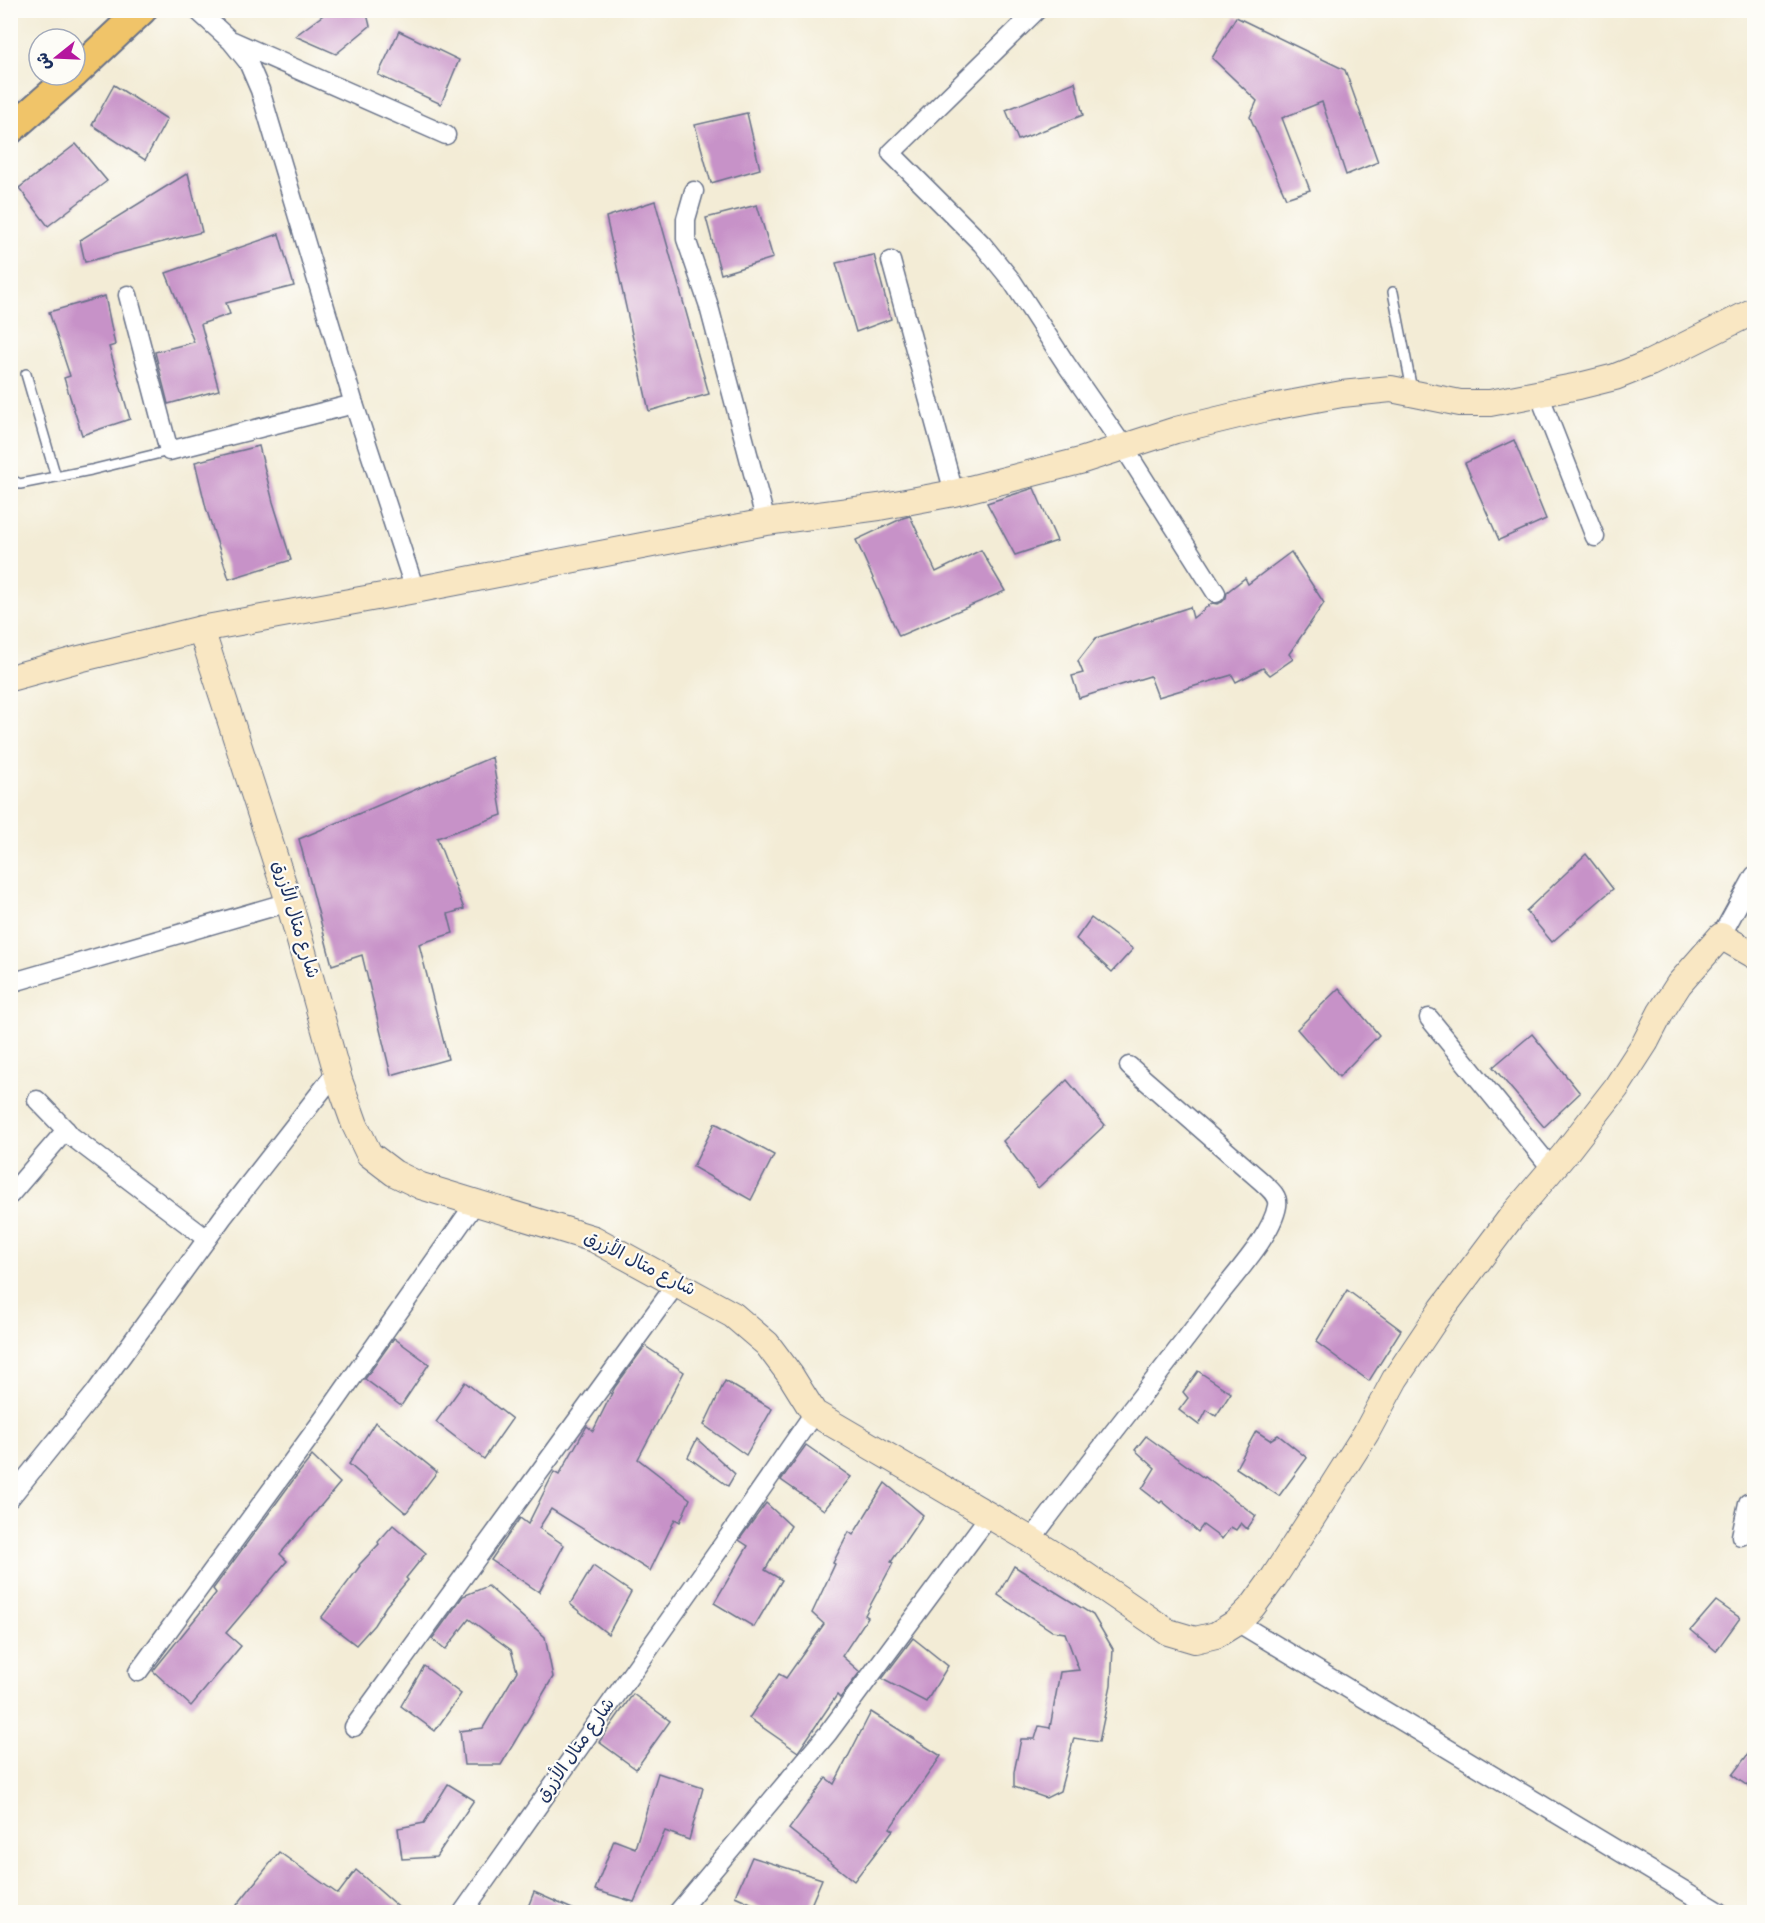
<svg xmlns="http://www.w3.org/2000/svg" width="1765" height="1923" viewBox="0 0 1765 1923" font-family="Dekko,'Playpen Sans Arabic',sans-serif">
  <rect width="100%" height="100%" fill="#fdfcf7"/>
  <filter id="ink" filterUnits="userSpaceOnUse"><feTurbulence type="fractalNoise" baseFrequency=".0167" numOctaves="2"/><feDisplacementMap in="SourceGraphic" scale="12" xChannelSelector="R" yChannelSelector="G"/><feConvolveMatrix kernelMatrix="1 2 1 2 8 2 1 2 1" color-interpolation-filters="sRGB"/></filter>
  <filter id="wash" filterUnits="userSpaceOnUse"><feTurbulence type="fractalNoise" baseFrequency=".008" numOctaves="4" result="noise"/><feDisplacementMap in="SourceGraphic" scale="24" xChannelSelector="R" yChannelSelector="G"/><feGaussianBlur stdDeviation="1.35" result="paint"/><feColorMatrix in="noise" values="0 0 0 0 0 0 0 0 0 0 0 0 0 0 0 0 0 1.4 0 .05"/><feComposite in="paint" operator="in"/></filter>
  <g filter="url(#wash)">
    <rect width="100%" height="100%" fill="#f3ecd6"/>
    <g id="blocks">
      <g fill="#c792c8">
        <polygon points="330,10 366,10 370,26 336,54 295,36"/>
        <polygon points="1236,17 1345,70 1378,162 1346,175 1322,102 1282,118 1310,190 1286,198 1250,117 1257,101 1212,58"/>
        <polygon points="399,31 459,60 441,104 378,75"/>
        <polygon points="1075,82 1083,115 1018,140 1006,110"/>
        <polygon points="114,85 167,119 145,160 92,125"/>
        <polygon points="747,113 760,169 711,183 695,125"/>
        <polygon points="76,144 107,181 48,226 19,188"/>
        <polygon points="188,173 202,232 85,262 80,240"/>
        <polygon points="655,201 709,394 649,411 606,217"/>
        <polygon points="757,205 773,258 721,274 706,218"/>
        <polygon points="279,234 294,286 226,303 230,314 201,324 219,390 168,404 155,352 194,342 166,273"/>
        <polygon points="874,255 891,319 856,332 836,263"/>
        <polygon points="105,296 115,345 109,347 130,419 82,435 64,378 70,376 49,312"/>
        <polygon points="1514,440 1546,519 1499,540 1465,463"/>
        <polygon points="259,446 273,502 291,560 229,579 206,508 195,462"/>
        <polygon points="1034,488 1057,541 1015,555 987,503"/>
        <polygon points="910,516 936,572 981,550 1005,591 899,636 856,540 903,518"/>
        <polygon points="1291,552 1324,603 1289,654 1293,659 1270,675 1263,668 1236,682 1232,675 1158,697 1150,676 1079,698 1072,676 1083,673 1078,661 1096,638 1190,607 1193,618 1212,603 1217,604 1222,602 1226,598 1227,592 1245,578 1248,584"/>
        <polygon points="492,757 502,815 437,838 464,909 448,914 453,933 419,944 448,1059 391,1075 362,955 332,965 299,839"/>
        <polygon points="1586,854 1613,889 1552,942 1526,911"/>
        <polygon points="1091,918 1133,949 1112,972 1076,939"/>
        <polygon points="1339,988 1379,1035 1339,1077 1297,1029"/>
        <polygon points="1532,1034 1580,1093 1544,1127 1493,1067"/>
        <polygon points="1067,1080 1105,1125 1038,1188 1003,1141"/>
        <polygon points="715,1123 774,1155 751,1200 693,1167"/>
        <polygon points="1347,1290 1401,1330 1369,1381 1316,1342"/>
        <polygon points="394,1338 429,1364 401,1406 365,1379"/>
        <polygon points="645,1346 684,1372 638,1459 690,1499 680,1522 675,1519 650,1571 551,1509 539,1528 564,1545 539,1592 491,1560 520,1518 528,1524 554,1472 559,1475 587,1426 593,1431 615,1387"/>
        <polygon points="1198,1371 1231,1393 1216,1416 1207,1410 1199,1425 1179,1410 1188,1398 1183,1392"/>
        <polygon points="725,1381 772,1409 746,1455 704,1425"/>
        <polygon points="465,1382 512,1419 484,1459 436,1422"/>
        <polygon points="375,1422 437,1472 406,1513 349,1464"/>
        <polygon points="1256,1431 1270,1440 1278,1435 1307,1458 1279,1496 1236,1468"/>
        <polygon points="1146,1436 1204,1478 1205,1477 1256,1516 1247,1529 1241,1523 1236,1530 1231,1527 1222,1539 1203,1525 1198,1532 1162,1501 1160,1503 1142,1489 1155,1468 1135,1450"/>
        <polygon points="697,1439 735,1474 728,1486 688,1457"/>
        <polygon points="806,1445 851,1477 824,1510 781,1480"/>
        <polygon points="312,1456 340,1483 280,1554 287,1561 226,1633 241,1646 191,1706 153,1671 216,1593 213,1589 294,1479"/>
        <polygon points="885,1483 923,1515 891,1562 893,1563 865,1615 868,1617 842,1656 860,1672 840,1698 837,1695 798,1752 749,1718 779,1674 786,1678 824,1624 812,1613 835,1564 833,1563 849,1532 853,1535"/>
        <polygon points="766,1503 791,1526 765,1570 782,1580 754,1627 714,1603 748,1546 739,1540"/>
        <polygon points="393,1525 426,1553 406,1578 408,1580 386,1606 374,1625 356,1645 321,1618 360,1566 359,1565 379,1544 378,1542"/>
        <polygon points="593,1566 631,1592 608,1634 570,1604"/>
        <polygon points="1014,1566 1093,1615 1113,1649 1111,1685 1099,1742 1074,1738 1060,1791 1046,1798 1014,1787 1014,1772 1021,1739 1035,1739 1039,1726 1050,1728 1060,1672 1079,1670 1065,1633 1052,1631 998,1595"/>
        <polygon points="488,1586 545,1637 553,1677 501,1765 464,1765 460,1731 483,1728 517,1671 511,1650 469,1619 445,1650 432,1639 463,1596"/>
        <polygon points="1716,1601 1740,1618 1716,1651 1691,1630"/>
        <polygon points="913,1638 948,1666 926,1702 882,1679"/>
        <polygon points="424,1666 461,1694 435,1731 401,1706"/>
        <polygon points="633,1694 670,1721 636,1769 599,1742"/>
        <polygon points="871,1712 941,1756 890,1828 893,1830 854,1881 789,1829 826,1778 834,1784"/>
        <polygon points="1755,1745 1755,1791 1732,1775"/>
        <polygon points="658,1773 703,1788 689,1840 665,1831 634,1902 595,1890 614,1840 635,1848"/>
        <polygon points="448,1784 474,1800 436,1857 402,1859 398,1828 424,1823"/>
        <polygon points="279,1852 338,1894 356,1870 404,1912 245,1912 237,1905"/>
        <polygon points="752,1857 822,1879 808,1912 771,1912 735,1896"/>
        <polygon points="534,1892 579,1912 526,1912"/>
      </g>
    </g>
  </g>
  <g filter="url(#ink)">
    <use href="#blocks" fill-opacity="0" stroke="#677188" stroke-width="1.5"/>
    <g fill="none" stroke-linecap="round" stroke-linejoin="round">
      <defs>
        <g id="lane">
          <polyline points="1393,292 1412,390"/>
          <polyline points="26,374 56,477"/>
          <polyline points="10,479 20,484 91,470 169,451"/>
        </g>
        <g id="street">
          <polyline points="197,10 231,41 248,62 260,90 354,404 415,590"/>
          <polyline points="1037,10 891,153 982,244 1012,281 1066,364 1123,446 1216,593"/>
          <polyline points="233,41 446,135"/>
          <polyline points="694,191 686,219 686,239 708,303 766,522"/>
          <polyline points="891,261 954,493"/>
          <polyline points="128,295 169,451 354,404"/>
          <polyline points="1539,394 1595,537"/>
          <polyline points="1721,936 1754,876"/>
          <polyline points="17,981 289,902"/>
          <polyline points="1429,1018 1552,1169"/>
          <polyline points="37,1100 66,1130"/>
          <polyline points="10,1195 66,1130 71,1136 207,1239"/>
          <polyline points="10,1498 94,1394 223,1217 337,1071"/>
          <polyline points="1741,1536 1748,1503 1754,1503"/>
          <path d="M1031,1540c61,-82 125,-161 186,-242 18,-24 55,-63 60,-92 2,-11 -9,-18 -16,-25l-132,-115"/>
          <polyline points="1237,1622 1720,1912"/>
          <polyline points="138,1672 324,1418 476,1202"/>
          <polyline points="354,1727 677,1283"/>
          <polyline points="463,1912 726,1540 814,1413"/>
          <polyline points="678,1912 828,1733 989,1516"/>
        </g>
        <g id="secondary">
          <polyline points="201,629 289,902 339,1080 355,1125 369,1154 394,1173 421,1186 594,1239 733,1315 767,1344 791,1376 814,1413 1031,1540 1066,1562 1168,1632 1195,1640 1216,1635 1237,1622 1253,1606 1274,1577 1328,1493 1366,1433 1395,1379 1442,1309 1512,1216 1563,1156 1616,1088 1645,1043 1661,1012 1679,984 1721,936 1754,955"/>
          <polyline points="10,678 79,659 201,629 415,590 766,522 879,507 954,493 1080,461 1176,430 1267,408 1342,394 1391,389 1460,403 1490,403 1579,386 1615,377 1650,363 1754,311"/>
        </g>
        <g id="primary">
          <polyline points="75,73 142,10"/>
          <polyline points="10,130 73,75"/>
        </g>
      </defs>
      <use href="#lane" stroke="#677188" stroke-width="12"/>
      <use href="#street" stroke="#677188" stroke-width="21"/>
      <use href="#secondary" stroke="#677188" stroke-width="28"/>
      <use href="#primary" stroke="#677188" stroke-width="32"/>
      <use href="#lane" stroke="#fff" stroke-width="9"/>
      <use href="#street" stroke="#fff" stroke-width="18"/>
      <use href="#secondary" stroke="#f9e7c3" stroke-width="26"/>
      <use href="#primary" stroke="#f0c469" stroke-width="28"/>
    </g>
  </g>
  <g text-anchor="middle" dominant-baseline="central" stroke-width="4.5" stroke-linejoin="round" paint-order="stroke">
    <g font-size="18" fill="#1b2f5e" stroke="#fdfcf7">
      <text transform="translate(294 920) rotate(73)">شارع متال الأزرق</text>
      <text transform="translate(639 1265) rotate(27)">شارع متال الأزرق</text>
      <text transform="translate(577 1751) rotate(-55)">شارع متال الأزرق</text>
    </g>
  </g>
  <rect width="1765" height="1923" fill="none" stroke="#fdfcf7" stroke-width="36"/>
  <g transform="translate(57 57) rotate(252)"><circle r="28" fill="#fdfcf7" stroke="#a3aaba" stroke-width="1.5"/>
  <path d="M0-4.5L10 22L0 15L-10 22Z" fill="#b5179e"/>
  <text y="-9" font-size="16" font-weight="bold" text-anchor="middle" fill="#1b2f5e">ش</text>
  </g>
</svg>
